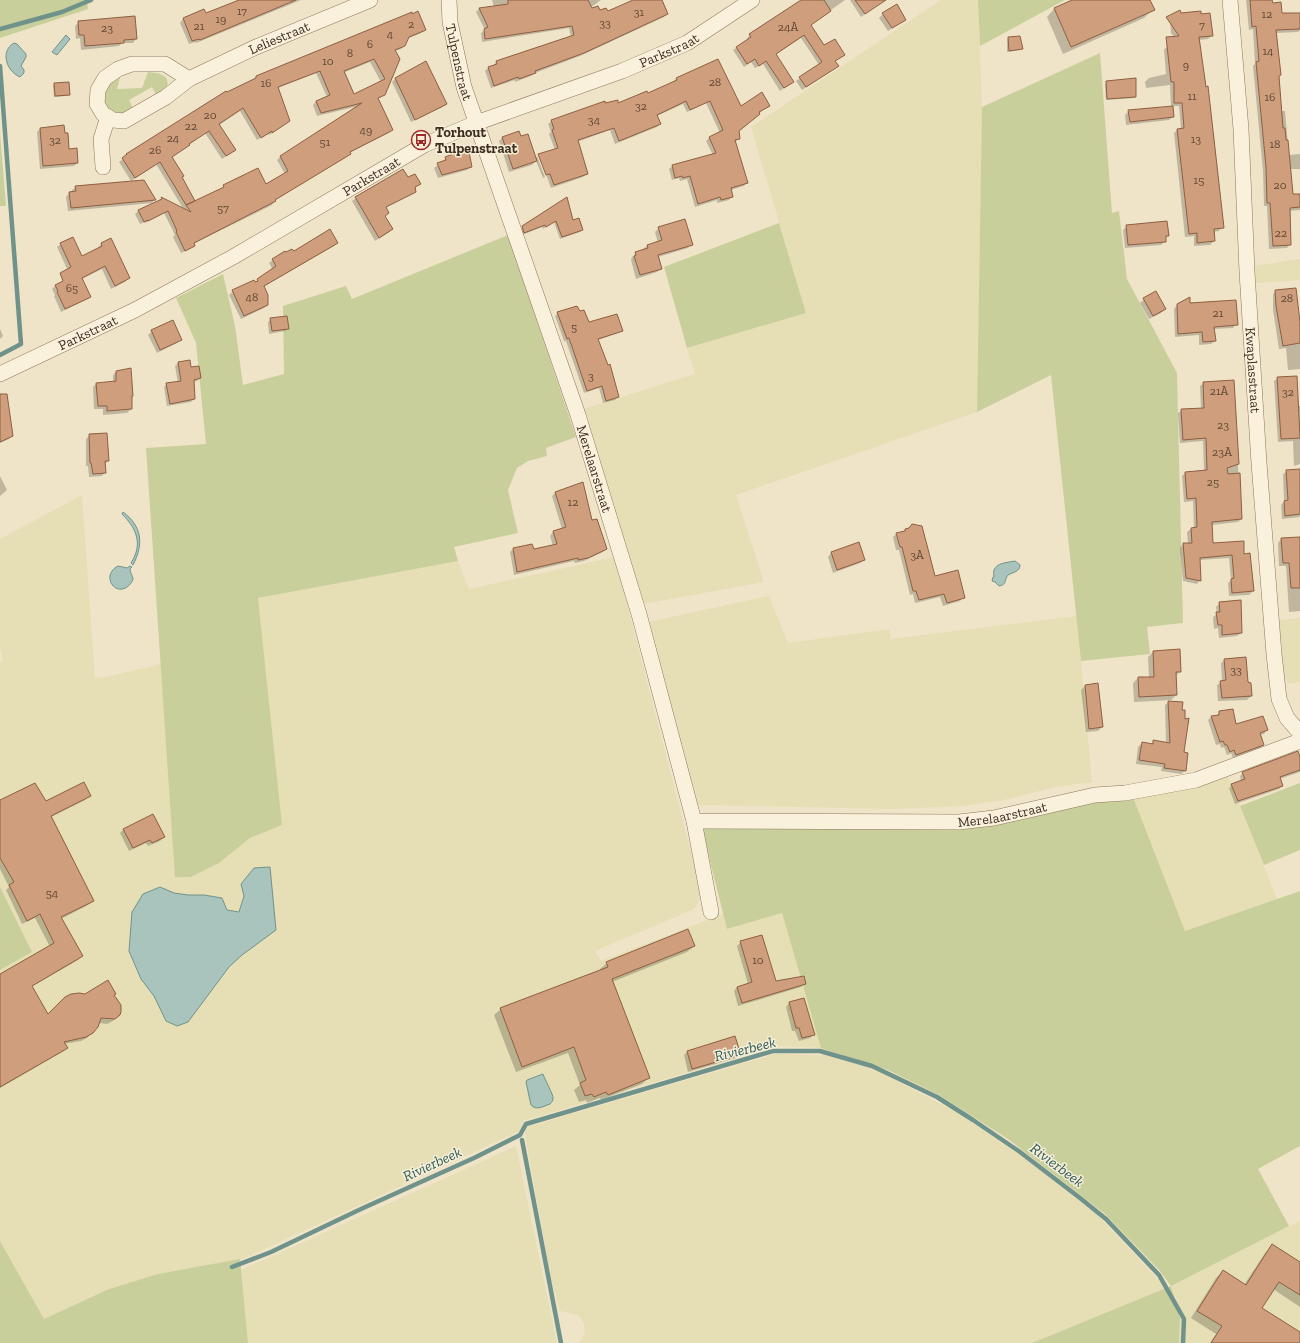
<svg xmlns="http://www.w3.org/2000/svg" width="1300" height="1343" viewBox="0 0 1300 1343" font-family="'Zilla Slab',serif">
  <rect width="100%" height="100%" fill="#f0e4c8"/>
  <g fill="#e6deb5">
    <polygon points="941,0 978,0 982,107 977,412 736,495 764,582 643,604 583,409 695,374 687,348 806,313 751,127"/>
    <polygon points="1300,259 1300,280 1256,283 1254,266"/>
    <polygon points="82,495 95,678 106,677 161,664 176,877 191,877 219,863 250,838 282,825 258,598 458,561 469,589 615,557 702,895 694,909 595,951 601,961 723,914 727,929 782,913 821,1048 777,1046 523,1121 524,1128 775,1054 824,1055 849,1061 878,1071 956,1112 1021,1156 1096,1213 1166,1288 1032,1343 579,1343 585,1333 584,1323 578,1315 560,1311 551,1279 524,1129 243,1259 158,1274 109,1289 44,1319 0,1241 0,970 32,952 0,887 0,662 3,660 0,649 0,539"/>
    <polygon points="769,596 788,643 890,629 890,639 1077,616 1092,782 1055,787 1004,800 962,806 894,809 696,805 648,622"/>
    <polygon points="1300,618 1300,682 1290,684 1284,679 1279,620"/>
    <polygon points="1227,774 1277,899 1185,931 1133,797"/>
    <polygon points="516,1146 557,1343 248,1343 241,1270"/>
    <polygon points="1300,1221 1300,1343 1179,1343 1180,1318 1171,1286"/>
  </g>
  <g fill="#c9cf9b">
    <polygon points="0,0 87,0 88,9 0,38"/>
    <polygon points="978,0 1065,0 980,46"/>
    <polygon points="1100,53 1112,213 1119,211 1127,279 1177,373 1183,623 1147,627 1150,654 1081,661 1051,375 977,412 982,107"/>
    <path d="M148,72c10,1 23,2 19,16l-10,8 -5,-9 -23,13 5,10 -15,6 -15,-10 2,-22 15,-10 -4,15 25,-1z"/>
    <polygon points="0,133 6,206 0,206"/>
    <polygon points="779,223 806,313 687,348 664,267"/>
    <polygon points="508,235 576,437 546,448 547,456 528,461 517,468 508,490 518,533 454,547 458,561 258,598 282,825 250,838 219,863 191,877 175,877 146,448 206,444 196,343 176,298 223,274 235,326 243,385 284,374 283,306 346,286 352,299"/>
    <polygon points="1300,783 1300,850 1264,865 1240,806"/>
    <polygon points="1133,797 1185,931 1300,891 1300,1146 1258,1169 1289,1226 1171,1286 1180,1318 1179,1343 1032,1343 1171,1286 1160,1271 1105,1214 1008,1139 939,1095 888,1070 821,1048 782,913 727,929 702,829 783,827 973,827 1084,802"/>
    <polygon points="0,887 32,952 0,970"/>
    <polygon points="0,1241 44,1319 109,1289 158,1274 240,1259 248,1343 0,1343"/>
  </g>
  <g fill="#a9c4bc" stroke="#6f938a">
    <polygon points="66,35 70,39 57,55 52,52"/>
    <path d="M14,43l3,1 9,10v3l-5,9 3,4v3l-4,4c-14,-6 -20,-26 -6,-34z"/>
    <path d="M123,512c19,14 21,32 10,53l-2,-2c12,-19 6,-34 -9,-49z"/>
    <path d="M1015,561l5,4c0,7 -7,7 -12,10 -4,5 -1,10 -9,11l-4,-4 -3,-1 1,-4h1c-3,-14 11,-14 21,-16z"/>
    <path d="M118,566l9,2 3,-2 2,1 -2,2c0,4 3,7 3,10 -1,3 -3,6 -6,8 -13,9 -26,-12 -9,-21z"/>
    <polygon points="270,867 276,930 242,955 229,967 188,1022 177,1026 166,1021 154,996 141,979 129,951 132,912 143,894 160,887 174,893 188,895 204,895 222,898 227,910 239,912 244,896 241,884 254,868"/>
    <path d="M543,1074c1,4 11,22 10,24 0,3 -1,4 -3,6 -6,2 -14,7 -19,1l-5,-23 1,-2z"/>
  </g>
  <g fill="#0003" fill-rule="evenodd">
    <polygon points="242,0 301,0 196,43 195,42 189,44 180,23 183,19 204,11 206,15"/>
    <polygon points="492,0 601,0 579,16 583,24 635,0 660,0 667,13 664,17 580,56 535,73 531,76 515,82 515,80 491,88 485,71 488,68 493,66 496,62 571,37 569,28 482,42 481,33 485,30 476,12 479,9 494,7"/>
    <polygon points="802,0 845,0 810,25 824,47 844,55 834,62 837,66 834,69 802,90 796,81 819,65 801,38 775,55 793,82 780,91 763,64 755,68 751,62 744,67 733,50 748,40 747,38 750,35"/>
    <polygon points="850,0 869,0 871,10 861,17"/>
    <polygon points="1074,0 1149,0 1152,10 1144,18 1063,54 1047,17 1054,9"/>
    <polygon points="1246,0 1271,0 1272,4 1281,14 1300,14 1300,30 1298,32 1276,33 1281,111 1285,111 1289,155 1300,154 1300,169 1291,169 1292,195 1300,195 1300,210 1289,211 1290,244 1287,248 1269,249 1267,206 1264,206 1263,171 1253,66 1255,64 1253,29 1249,30"/>
    <polygon points="883,14 905,20 901,23 888,31 879,18"/>
    <polygon points="1170,18 1212,35 1208,39 1199,40 1222,227 1219,231 1213,232 1214,241 1210,245 1194,246 1194,236 1185,237 1174,133 1177,130 1181,129 1179,106 1172,106 1173,117 1169,120 1126,125 1125,115 1129,111 1171,107 1170,85 1146,88 1145,82 1149,78 1166,74 1164,50 1175,38 1171,33"/>
    <polygon points="79,22 136,39 133,43 122,43 119,46 81,50 80,38 76,39 75,26"/>
    <path d="M425,30l-4,3 -14,6 -2,6 -4,4 -6,2 -11,44 -6,4 14,31 -3,3 -40,20 -3,4 -71,43 -3,5 -79,39 1,2 -4,3 -9,4 -8,-16 2,-2 -11,-22 -19,10v-1l-5,2 -5,-10 3,-3 20,-9 4,-4 22,12 -28,-46 -25,17 -12,-19 25,-18 109,-64 3,-3zM370,62l11,20 -27,14 -11,-23zM316,73l11,24 -11,4 -3,4 4,11 42,-10 -79,51 -3,3 8,14 -19,11 -42,1 -3,3 -32,16 -8,-28 -10,-19 34,-25 17,26 9,-6 -12,-28 21,-14 17,29 11,-6 1,1 17,-11 -8,-36z"/>
    <polygon points="1008,38 1022,48 1020,50 1007,52 1007,40"/>
    <polygon points="717,60 740,108 769,105 738,131 739,138 735,142 747,182 744,186 731,190 732,196 729,200 717,203 717,200 695,207 687,179 680,181 679,178 672,180 669,169 673,166 713,155 706,141 709,138 720,133 706,103 687,112 683,104 657,116 660,124 657,127 615,144 610,130 577,142 587,174 583,177 551,188 539,155 538,155 555,150 549,134 551,132 548,124 552,121 605,104 618,105 648,95 673,82 676,79"/>
    <polygon points="425,62 446,104 443,107 411,122 392,82 395,79"/>
    <polygon points="1107,82 1135,96 1134,98 1106,100 1105,84"/>
    <polygon points="54,84 69,95 67,96 54,97 53,85"/>
    <polygon points="63,126 68,150 77,163 74,166 40,169 37,132 40,129"/>
    <polygon points="503,137 520,137 535,158 537,156 545,177 543,178 536,161 532,165 509,172 499,141"/>
    <polygon points="453,151 471,167 467,170 438,178 434,168 449,156 449,155"/>
    <polygon points="420,184 414,189 415,192 411,195 385,208 384,216 392,229 388,233 375,241 352,201 356,198"/>
    <polygon points="76,187 155,199 152,203 68,211 66,197 69,193 73,193 72,190"/>
    <polygon points="566,199 573,221 582,230 580,232 560,239 554,222 543,229 542,227 522,235 520,230 523,227"/>
    <polygon points="1127,226 1168,236 1165,238 1165,241 1161,245 1125,248 1123,230"/>
    <polygon points="659,228 691,244 688,248 658,257 661,269 657,272 636,279 631,260 632,257 647,246 658,243 655,232"/>
    <polygon points="337,243 334,246 263,287 267,304 264,308 241,319 229,295 233,291 255,283 273,270 269,263 273,260 293,253"/>
    <polygon points="61,244 81,257 99,249 98,247 102,244 129,278 125,282 111,289 102,269 82,279 90,297 86,300 61,312 54,296 55,295 52,289 56,285 68,279 68,271 57,247"/>
    <polygon points="1276,291 1300,324 1300,369 1288,370 1286,348 1279,349 1273,310 1273,294"/>
    <polygon points="1144,299 1165,309 1161,313 1149,319 1140,303"/>
    <polygon points="1190,304 1236,324 1233,328 1213,329 1215,341 1211,344 1199,345 1199,335 1175,337 1174,309 1177,305"/>
    <polygon points="558,313 588,323 621,330 618,333 598,340 618,397 615,400 603,403 599,388 584,393 566,341 564,341 555,316"/>
    <polygon points="271,319 288,328 285,331 269,334 268,322"/>
    <polygon points="0,329 3,336 0,339"/>
    <polygon points="152,331 181,339 177,343 157,353 148,335"/>
    <polygon points="189,361 190,368 200,378 197,381 193,382 194,399 191,402 167,406 164,387 167,384 178,383 175,366 178,363"/>
    <polygon points="116,372 131,409 127,413 103,415 103,409 94,409 93,387 96,384 113,382 113,375"/>
    <polygon points="1278,378 1298,406 1300,406 1300,464 1294,466 1293,441 1278,442 1274,381"/>
    <polygon points="1233,381 1241,519 1238,522 1211,525 1213,544 1244,555 1253,591 1249,595 1229,596 1228,583 1231,580 1229,558 1199,560 1200,580 1197,584 1183,581 1180,548 1183,544 1188,544 1187,532 1191,529 1194,528 1193,501 1184,502 1182,476 1185,473 1204,471 1203,441 1180,443 1178,413 1182,410 1201,409 1200,386 1204,383"/>
    <polygon points="0,413 12,435 9,439 0,443"/>
    <polygon points="90,435 108,461 105,464 105,472 102,476 89,477 88,466 86,466 86,439"/>
    <polygon points="1300,470 1300,517 1282,519 1281,505 1284,502 1283,474 1287,471"/>
    <polygon points="0,476 7,490 0,496"/>
    <polygon points="555,493 591,522 606,549 603,552 584,561 575,563 574,561 514,575 510,552 513,549 533,550 553,546 550,536 553,532 562,529 552,496"/>
    <polygon points="905,530 935,577 963,597 960,601 943,606 940,597 915,603 913,594 910,595 899,550 896,550 893,537 896,534 903,532"/>
    <polygon points="1300,538 1300,611 1289,612 1286,566 1279,566 1278,543 1281,539"/>
    <polygon points="858,543 864,560 860,563 833,573 828,557 831,553"/>
    <polygon points="1220,603 1241,633 1237,636 1219,638 1218,628 1214,629 1213,617 1217,614 1216,607"/>
    <polygon points="1153,652 1180,671 1176,676 1176,695 1171,700 1134,702 1133,683 1138,678 1149,678 1148,657"/>
    <polygon points="1225,660 1247,683 1251,696 1247,700 1218,701 1217,685 1222,682 1221,663"/>
    <polygon points="1085,686 1102,727 1098,731 1086,732 1081,690"/>
    <polygon points="1169,702 1181,710 1184,720 1183,753 1185,771 1181,774 1161,771 1162,767 1136,764 1138,747 1142,743 1151,744 1154,741 1166,743 1165,705"/>
    <polygon points="1220,712 1235,725 1267,730 1264,734 1260,735 1263,745 1260,748 1233,758 1231,753 1227,755 1224,747 1221,748 1220,744 1216,745 1208,720 1211,717 1216,716"/>
    <polygon points="1300,762 1300,772 1279,779 1282,786 1279,789 1235,804 1229,788 1232,785 1241,781 1240,776 1243,773"/>
    <polygon points="89,796 85,800 51,817 93,901 88,905 61,919 82,956 78,960 31,987 48,1016 113,995 119,1014 113,1021 107,1024 99,1023 87,1038 81,1041 64,1044 66,1048 62,1052 0,1088 0,975 50,947 35,918 22,924 6,890 9,887 0,869 0,801 45,802"/>
    <polygon points="124,829 164,837 160,841 148,846 146,843 129,851 120,833"/>
    <polygon points="741,942 775,982 805,983 801,987 738,1006 734,991 737,987 748,984 737,946"/>
    <polygon points="694,946 687,952 612,982 648,1078 642,1084 601,1100 600,1098 587,1103 586,1100 579,1102 574,1090 580,1085 568,1053 516,1072 494,1015 501,1009 601,971 600,969 607,963"/>
    <polygon points="789,1003 813,1035 810,1038 799,1041 795,1031 792,1031 786,1007"/>
    <polygon points="687,1052 740,1054 736,1058 688,1072 684,1055"/>
    <polygon points="1272,1246 1300,1263 1300,1307 1273,1289 1261,1308 1300,1333 1300,1343 1210,1343 1216,1334 1191,1318 1216,1278 1223,1271 1244,1285 1265,1253"/>
  </g>
  <g fill="none" stroke-linecap="round" stroke-linejoin="round">
    <g stroke="#6f938a" stroke-width="4.5">
      <polyline points="0,29 62,12 91,0"/>
      <polyline points="0,66 21,344 0,355"/>
      <polyline points="522,1140 561,1343"/>
      <polyline points="232,1267 271,1252 361,1209 474,1158 520,1135 526,1124 773,1051 820,1051 872,1066 937,1097 973,1120 1020,1152 1080,1198 1106,1219 1159,1275 1184,1319 1183,1343"/>
    </g>
  </g>
  <g fill="#cf9f7d" stroke="#8d5f41" fill-rule="evenodd">
    <polygon points="239,0 296,0 200,40 199,39 192,41 183,18 204,9 206,13"/>
    <polygon points="508,0 588,0 592,8 598,6 600,10 606,8 608,11 633,0 662,0 668,14 584,53 535,71 536,73 527,76 519,79 518,77 494,86 488,67 497,64 496,61 574,35 572,26 485,39 484,29 488,27 479,8 508,4"/>
    <polygon points="801,0 824,0 831,11 811,25 824,45 835,39 845,55 835,61 839,66 806,87 799,77 822,62 804,35 776,54 794,82 784,88 766,61 759,66 755,59 747,64 736,47 751,37 749,34"/>
    <polygon points="855,0 886,0 865,14"/>
    <polygon points="1072,0 1150,0 1155,10 1071,47 1054,8"/>
    <polygon points="1250,0 1272,0 1273,3 1281,2 1282,13 1300,13 1300,29 1276,30 1281,75 1279,76 1283,128 1285,128 1286,140 1288,140 1293,194 1300,194 1300,207 1290,208 1291,245 1273,246 1270,203 1267,203 1266,167 1256,62 1259,61 1256,26 1252,27"/>
    <polygon points="897,4 906,20 892,28 882,13"/>
    <polygon points="1180,10 1181,13 1201,11 1201,14 1210,13 1213,36 1199,37 1206,87 1208,86 1224,228 1214,229 1215,241 1197,243 1197,233 1189,234 1177,129 1184,128 1182,103 1174,103 1174,82 1171,82 1166,37 1179,36 1166,17"/>
    <path d="M418,11l8,19 -17,7 -4,9 -10,4 5,9 -15,36 -7,3 15,32 -43,22 1,2 -76,46 1,1 -82,42 1,3 -10,5 -9,-19 1,-1 -9,-20 -20,10v-1l-4,2 -6,-12 24,-11 -1,-2 30,15 -5,-7 38,-18 -1,-2 35,-17 8,16 22,-13 -8,-15 82,-53 -41,10 -5,-12 14,-6 -10,-24 -42,16 12,34 -18,12v-2l-11,7 -18,-30 -24,16 17,26 -10,6 -17,-25 -20,13 1,1 -18,12 12,19 -2,1 13,24 -9,4 -26,-43 -25,16 -13,-20 5,-4h-1l100,-63 1,1 29,-14v-2l156,-64v2zM374,59l11,20 -31,15 -10,-23z"/>
    <polygon points="135,16 137,39 124,40 124,43 85,46 84,35 79,35 78,21"/>
    <polygon points="1020,36 1023,49 1009,51 1008,37"/>
    <polygon points="718,59 741,106 762,92 770,106 759,112 760,114 739,131 740,139 735,140 748,183 731,188 733,197 721,200 720,197 698,204 690,176 683,178 682,176 675,178 672,165 716,153 709,137 723,130 710,101 690,110 686,101 657,115 661,124 619,141 614,128 578,140 588,174 554,185 550,174 546,175 538,154 558,148 552,130 554,129 551,120 605,101 605,103 618,100 618,103 647,91 648,93 677,80 676,78"/>
    <polygon points="426,61 447,104 415,120 395,78"/>
    <polygon points="1136,78 1136,97 1107,99 1106,81"/>
    <polygon points="69,82 70,95 55,96 54,83"/>
    <polygon points="1173,106 1174,117 1130,122 1128,110"/>
    <polygon points="64,125 65,133 68,133 69,149 77,148 78,163 43,166 40,128"/>
    <polygon points="519,131 521,136 528,134 537,161 513,169 502,137"/>
    <polygon points="468,147 472,167 442,175 437,163 446,160 445,157 453,154 452,150"/>
    <polygon points="403,169 408,177 415,174 421,184 415,187 416,192 386,207 389,213 385,216 393,229 379,238 355,197"/>
    <polygon points="144,180 156,200 71,208 69,192 76,191 75,186"/>
    <polygon points="567,197 573,220 579,218 583,230 562,237 556,221 546,227 545,225 524,233 522,226"/>
    <polygon points="685,219 693,245 658,255 662,269 640,275 634,256 636,255 635,252 648,248 647,245 662,240 658,227"/>
    <polygon points="1167,221 1169,236 1166,236 1166,242 1128,245 1126,225"/>
    <polygon points="330,229 338,243 264,286 268,295 268,305 244,316 232,290 254,280 255,282 258,281 257,279 276,266 272,259 285,251 286,252 292,249 294,251"/>
    <polygon points="73,237 82,256 102,246 101,243 111,238 130,278 115,286 105,266 82,278 91,297 65,309 57,292 58,291 55,285 63,281 60,273 71,267 60,243"/>
    <polygon points="1296,288 1300,322 1300,343 1283,346 1276,306 1275,290"/>
    <polygon points="1156,291 1166,309 1153,316 1143,298"/>
    <polygon points="1190,297 1190,303 1236,300 1238,325 1214,327 1216,341 1203,342 1202,332 1178,334 1177,304"/>
    <polygon points="577,306 580,311 584,310 589,322 617,314 623,331 598,339 608,365 610,364 619,397 606,401 602,386 587,391 569,338 567,339 557,312"/>
    <polygon points="287,316 289,329 272,331 270,318"/>
    <polygon points="173,320 182,340 160,350 151,330"/>
    <polygon points="190,360 191,367 199,366 201,378 194,380 195,399 170,404 166,383 181,381 178,362"/>
    <polygon points="131,368 133,396 132,396 132,409 107,411 107,406 98,406 96,383 116,381 116,371"/>
    <polygon points="1297,376 1300,438 1281,439 1277,377"/>
    <polygon points="1234,380 1239,464 1227,468 1228,474 1240,473 1242,519 1212,522 1213,543 1244,541 1244,554 1250,553 1254,591 1232,593 1231,579 1234,578 1232,555 1200,558 1201,581 1186,578 1183,543 1192,543 1191,528 1197,527 1196,498 1187,499 1185,472 1207,470 1206,438 1183,440 1181,409 1204,408 1203,382"/>
    <polygon points="0,394 7,394 13,436 0,442"/>
    <polygon points="107,433 109,461 105,461 106,473 93,474 91,463 90,463 89,434"/>
    <polygon points="1300,469 1300,514 1285,516 1284,501 1288,500 1286,470"/>
    <polygon points="583,482 592,520 597,519 607,549 588,558 578,560 578,558 517,572 513,548 532,544 534,549 557,544 553,531 566,527 555,492"/>
    <polygon points="912,524 922,526 935,576 958,570 965,598 947,603 944,594 919,600 916,591 913,591 902,547 900,547 896,533 905,531 905,529 909,528"/>
    <polygon points="1300,537 1300,588 1291,588 1289,563 1283,563 1281,538"/>
    <polygon points="859,542 865,560 837,570 831,552"/>
    <polygon points="1241,600 1242,633 1222,635 1222,625 1218,625 1216,612 1220,612 1219,602"/>
    <polygon points="1180,649 1181,672 1176,672 1177,695 1139,697 1138,677 1154,677 1153,651"/>
    <polygon points="1246,657 1248,682 1251,683 1252,696 1222,698 1220,681 1226,680 1224,659"/>
    <polygon points="1098,683 1103,727 1089,729 1085,685"/>
    <polygon points="1168,701 1183,702 1182,710 1185,710 1185,719 1189,718 1184,752 1188,753 1186,771 1164,768 1165,764 1139,760 1142,742 1153,744 1153,740 1170,743"/>
    <polygon points="1233,709 1236,724 1263,716 1268,730 1260,733 1264,745 1236,755 1234,750 1230,752 1227,745 1225,745 1223,741 1220,742 1211,716 1219,715 1219,711"/>
    <polygon points="1298,751 1300,757 1300,770 1280,777 1283,786 1238,801 1231,784 1245,779 1242,772"/>
    <polygon points="84,782 91,796 51,816 94,901 61,917 83,956 32,986 48,1014 65,997 71,994 79,993 85,994 108,980 116,994 114,995 121,1005 121,1012 120,1015 115,1019 101,1018 98,1027 93,1033 86,1037 64,1042 68,1048 0,1087 0,974 54,943 40,914 27,921 9,885 14,882 0,858 0,800 35,783 46,801"/>
    <polygon points="153,814 165,837 152,843 150,840 133,848 123,829"/>
    <polygon points="688,929 695,946 612,979 650,1078 608,1095 606,1092 594,1097 592,1094 585,1096 580,1083 586,1080 574,1047 522,1067 500,1008 608,967 606,962"/>
    <polygon points="762,935 776,981 804,976 806,984 742,1003 737,987 752,982 740,941"/>
    <polygon points="804,998 815,1035 802,1038 799,1028 796,1028 789,1002"/>
    <polygon points="735,1036 741,1055 692,1069 687,1051"/>
    <polygon points="1272,1244 1300,1262 1300,1295 1279,1282 1262,1308 1300,1332 1300,1343 1211,1343 1222,1326 1197,1311 1223,1270 1246,1285"/>
  </g>
  <g fill="none" stroke-linecap="round" stroke-linejoin="round">
    <defs>
      <g id="street">
        <path id="s1" d="M449,0l1,22 14,65 114,328 61,199 55,207 265,1 35,-4 101,-23 30,-2 71,-13 104,-39"/>
        <path id="s2" d="M1230,0l11,129 6,143 12,191 15,191 5,45 8,19 13,15"/>
        <path id="s3" d="M189,79l-24,-15h-33l-14,5 -13,9 -7,12 -1,14 6,10 10,6 11,1 42,-24 23,-18 67,-32 114,-47"/>
        <polyline points="103,167 101,139 108,117"/>
        <path id="s4" d="M0,374l135,-64 98,-53 191,-112 52,-22 146,-52 65,-28 65,-43"/>
        <polyline points="694,821 711,912"/>
      </g>
    </defs>
    <use href="#street" stroke="#8d765c" stroke-width="16"/>
    <use href="#street" stroke="#faf1dc" stroke-width="15"/>
  </g>
  <defs>
    <symbol id="bus-ring" viewBox="-11 -11 22 22"><circle r="9.5" fill="#f7eed8" stroke="#9e2a2b" stroke-width="1.5"/><path d="M-5-6H5V4H4V6H2V4H-2V6H-4V4H-5ZM-3.5-4V0h7V-4ZM-3.5 1.2v1.5H-2V1.2ZM2 1.2v1.5H3.5V1.2Z" fill="#9e2a2b"/></symbol>
  </defs>
  <g fill-rule="evenodd">
    <use href="#bus-ring" x="410" y="129" width="22" height="22"/>
  </g>
  <g text-anchor="middle" dominant-baseline="central" stroke-width="3" stroke-linejoin="round" paint-order="stroke">
    <g font-size="12" fill="#624a37">
      <text x="242" y="11">17</text>
      <text x="639" y="12">31</text>
      <text x="1267" y="14">12</text>
      <text x="221" y="19">19</text>
      <text x="605" y="23">33</text>
      <text x="411" y="24">2</text>
      <text x="1202" y="25">7</text>
      <text x="199" y="26">21</text>
      <text x="788" y="27">24A</text>
      <text x="107" y="28">23</text>
      <text x="390" y="34">4</text>
      <text x="370" y="44">6</text>
      <text x="1268" y="51">14</text>
      <text x="350" y="53">8</text>
      <text x="328" y="61">10</text>
      <text x="1186" y="65">9</text>
      <text x="715" y="82">28</text>
      <text x="266" y="83">16</text>
      <text x="1192" y="96">11</text>
      <text x="1270" y="97">16</text>
      <text x="641" y="106">32</text>
      <text x="210" y="115">20</text>
      <text x="594" y="120">34</text>
      <text x="191" y="126">22</text>
      <text x="366" y="130">49</text>
      <text x="173" y="138">24</text>
      <text x="1196" y="139">13</text>
      <text x="55" y="140">32</text>
      <text x="325" y="142">51</text>
      <text x="1275" y="144">18</text>
      <text x="155" y="150">26</text>
      <text x="1199" y="180">15</text>
      <text x="1280" y="185">20</text>
      <text x="223" y="208">57</text>
      <text x="1281" y="233">22</text>
      <text x="72" y="288">65</text>
      <text x="252" y="297">48</text>
      <text x="1287" y="298">28</text>
      <text x="1218" y="313">21</text>
      <text x="574" y="327">5</text>
      <text x="591" y="376">3</text>
      <text x="1219" y="391">21A</text>
      <text x="1288" y="392">32</text>
      <text x="1223" y="425">23</text>
      <text x="1222" y="452">23A</text>
      <text x="1213" y="482">25</text>
      <text x="573" y="502">12</text>
      <text x="917" y="555">3A</text>
      <text x="1236" y="670">33</text>
      <text x="52" y="893">54</text>
      <text x="758" y="960">10</text>
    </g>
    <g font-size="14" fill="#3d2e20" stroke="#f7eed8">
      <text stroke="none"><textPath href="#s3" startOffset="331">Leliestraat</textPath></text>
      <text stroke="none"><textPath href="#s4" startOffset="745">Parkstraat</textPath></text>
      <text stroke="none"><textPath href="#s1" startOffset="63">Tulpenstraat</textPath></text>
      <text stroke="none"><textPath href="#s4" startOffset="421">Parkstraat</textPath></text>
      <text stroke="none"><textPath href="#s4" startOffset="97">Parkstraat</textPath></text>
      <text stroke="none"><textPath href="#s2" startOffset="371">Kwaplasstraat</textPath></text>
      <text stroke="none"><textPath href="#s1" startOffset="492">Merelaarstraat</textPath></text>
      <text stroke="none"><textPath href="#s1" startOffset="1167">Merelaarstraat</textPath></text>
    </g>
    <g font-size="14" font-weight="bold" fill="#3d2e20" stroke="#f7eed8" text-anchor="start">
      <text x="435" y="132">Torhout<tspan x="435" dy="16">Tulpenstraat</tspan></text>
    </g>
    <g font-size="15" font-style="italic" fill="#2f5d5a" stroke="#f7eed8">
      <text transform="translate(745 1049) rotate(-14)">Rivierbeek</text>
      <text transform="translate(432 1164) rotate(-25)">Rivierbeek</text>
      <text transform="translate(1057 1165) rotate(37)">Rivierbeek</text>
    </g>
  </g>
</svg>
